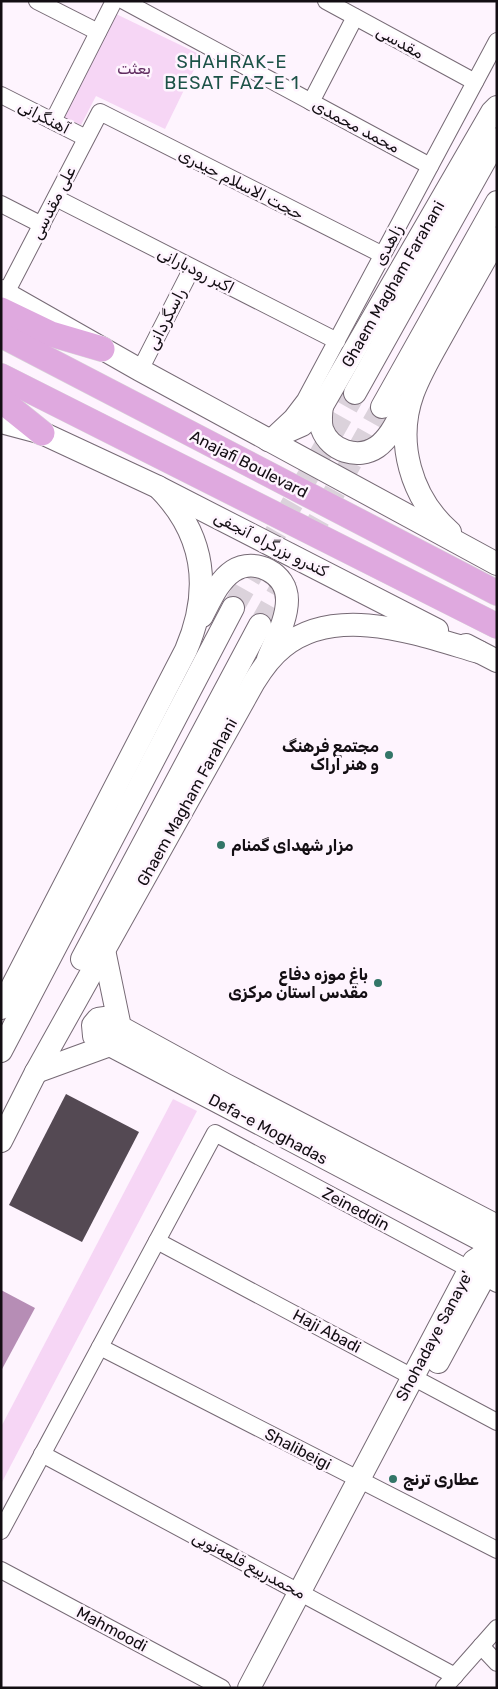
<svg xmlns="http://www.w3.org/2000/svg" width="498" height="1689" viewBox="0 0 498 1689" font-family="Rubik,Vazirmatn,sans-serif">
  <rect width="100%" height="100%" fill="#fef4fe"/>
  <g fill="#f6d6f5">
    <polygon points="114,13 201,55 165,129 96,96 81,125 63,117"/>
    <polygon points="173,1099 197,1111 1,1484 1,1427"/>
  </g>
  <polygon fill="#b68db5" points="1,1290 35,1308 1,1371"/>
  <polygon fill="#544953" points="66,1094 139,1132 82,1242 9,1205"/>
  <g fill="none" stroke-linecap="round" stroke-linejoin="round">
    <g stroke="#dbd2db" stroke-width="22" stroke-dasharray="22 11" stroke-linecap="butt">
      <polyline points="233,608 355,393"/>
      <polyline points="260,625 382,407"/>
    </g>
    <defs>
      <g id="street">
        <polyline points="37,1 98,32"/>
        <polyline points="124,1 430,166"/>
        <polyline points="326,1 475,82"/>
        <polyline points="1,95 86,138"/>
        <polyline points="311,102 355,17"/>
        <polyline points="53,121 114,1"/>
        <polyline points="56,198 337,341"/>
        <polyline points="1,204 42,225"/>
        <polyline points="6,293 100,112 383,255"/>
        <polyline points="140,370 192,268"/>
        <polyline points="276,432 292,417 305,400 497,41"/>
        <polyline points="157,1241 497,1422"/>
        <polyline points="100,1347 497,1550"/>
        <polyline points="42,1454 455,1676"/>
        <polyline points="1,1531 215,1133 497,1284"/>
        <polyline points="1,1570 222,1688"/>
        <polyline points="481,1646 497,1663"/>
        <polyline points="444,1688 497,1628"/>
      </g>
      <g id="secondary">
        <polyline points="1,291 140,370 497,564"/>
        <polyline points="355,393 497,139"/>
        <path d="M322,406c-1,7 -2,15 0,23 8,22 36,31 55,18 14,-10 21,-28 29,-42"/>
        <polyline points="382,407 497,202"/>
        <polyline points="1,422 42,433 158,487 437,630"/>
        <polyline points="268,440 302,425 322,406 492,112 497,107"/>
        <path d="M450,532c-39,-34 -55,-90 -37,-139 9,-24 23,-46 35,-68 16,-29 33,-58 49,-87"/>
        <path d="M202,616c8,-15 16,-35 31,-45 22,-14 54,2 54,29 0,20 -12,41 -19,59"/>
        <polyline points="466,645 497,661"/>
        <polyline points="104,950 120,1027 224,1084 497,1226"/>
        <polyline points="82,959 260,625"/>
        <path d="M1,1008l185,-358c26,-61 19,-116 -28,-163"/>
        <polyline points="110,1045 94,1036 93,1025 98,1019 105,1018 120,1027"/>
        <polyline points="1,1051 233,608"/>
        <polyline points="36,1072 110,1045 497,1248"/>
        <path d="M1,1141l35,-69 218,-390c8,-13 16,-25 29,-35 54,-44 137,-12 196,5"/>
        <polyline points="438,1362 490,1266 497,1244"/>
        <polyline points="249,1688 474,1261 495,1247"/>
      </g>
      <g id="primary">
        <polyline points="1,310 51,334 102,349"/>
        <polyline points="1,335 497,593"/>
        <polyline points="1,376 497,626"/>
        <polyline points="1,400 42,433"/>
      </g>
    </defs>
    <use href="#street" stroke="#766a75" stroke-width="18"/>
    <use href="#secondary" stroke="#766a75" stroke-width="24"/>
    <use href="#primary" stroke="#d9d8d9" stroke-width="26"/>
    <use href="#street" stroke="#fff" stroke-width="16"/>
    <use href="#secondary" stroke="#fff" stroke-width="22"/>
    <use href="#primary" stroke="#dfa9df" stroke-width="25"/>
  </g>
  <g fill="#337668" stroke="#fef4fe" stroke-width="2">
    <circle cx="389" cy="755" r="5"/>
    <circle cx="221" cy="845" r="5"/>
    <circle cx="378" cy="983" r="5"/>
    <circle cx="393" cy="1479" r="5"/>
  </g>
  <g text-anchor="middle" dominant-baseline="central" stroke-width="5" stroke-linejoin="round" paint-order="stroke">
    <g font-size="16" fill="#130e13" stroke="#fef4fe">
      <text transform="translate(400 42) rotate(29)">مقدسی</text>
      <text transform="translate(44 117) rotate(27)">آهنگرانی</text>
      <text transform="translate(356 126) rotate(28)">محمد محمدی</text>
      <text transform="translate(241 184) rotate(27)">حجت الاسلام حیدری</text>
      <text transform="translate(53 203) rotate(-63)">علی مقدسی</text>
      <text transform="translate(388 245) rotate(-62)">زاهدی</text>
      <text transform="translate(196 270) rotate(27)">اکبر رودبارانی</text>
      <text transform="translate(393 284) rotate(-60)">Ghaem Magham Farahani</text>
      <text transform="translate(166 319) rotate(-63)">راسگردانی</text>
      <text transform="translate(249 464) rotate(27)">Anajafi Boulevard</text>
      <text transform="translate(271 544) rotate(27)">کندرو بزرگراه آنجفی</text>
      <text transform="translate(187 802) rotate(-61)">Ghaem Magham Farahani</text>
      <text transform="translate(268 1129) rotate(28)">Defa-e Moghadas</text>
      <text transform="translate(356 1209) rotate(28)">Zeineddin</text>
      <text transform="translate(327 1331) rotate(28)">Haji Abadi</text>
      <text transform="translate(434 1336) rotate(-62)">Shohadaye Sanaye'</text>
      <text transform="translate(298 1449) rotate(27)">Shalibeigi</text>
      <text transform="translate(249 1565) rotate(28)">محمدربیع قلعه‌نویی</text>
      <text transform="translate(112 1629) rotate(28)">Mahmoodi</text>
    </g>
    <g font-size="16" fill="#602d60" stroke="#fef4fe">
      <text x="134" y="68">بعثت</text>
    </g>
    <g font-size="16" font-weight="bold" fill="#130e13" stroke="#fef4fe" text-anchor="end">
      <text x="379" y="746">مجتمع فرهنگ<tspan x="379" dy="18">و هنر اراک</tspan></text>
      <text x="231" y="845" text-anchor="start">مزار شهدای گمنام</text>
      <text x="368" y="974">باغ موزه دفاع<tspan x="368" dy="18">مقدس استان مرکزی</tspan></text>
      <text x="403" y="1479" text-anchor="start">عطاری ترنج</text>
    </g>
    <g font-size="18" letter-spacing="1" fill="#1c5247" stroke="#fef4fe">
      <text x="232" y="62">SHAHRAK-E<tspan x="232" dy="21">BESAT FAZ-E 1</tspan></text>
    </g>
  </g>
  <rect width="498" height="1689" fill="none" stroke="#130e13" stroke-width="5"/>
</svg>
